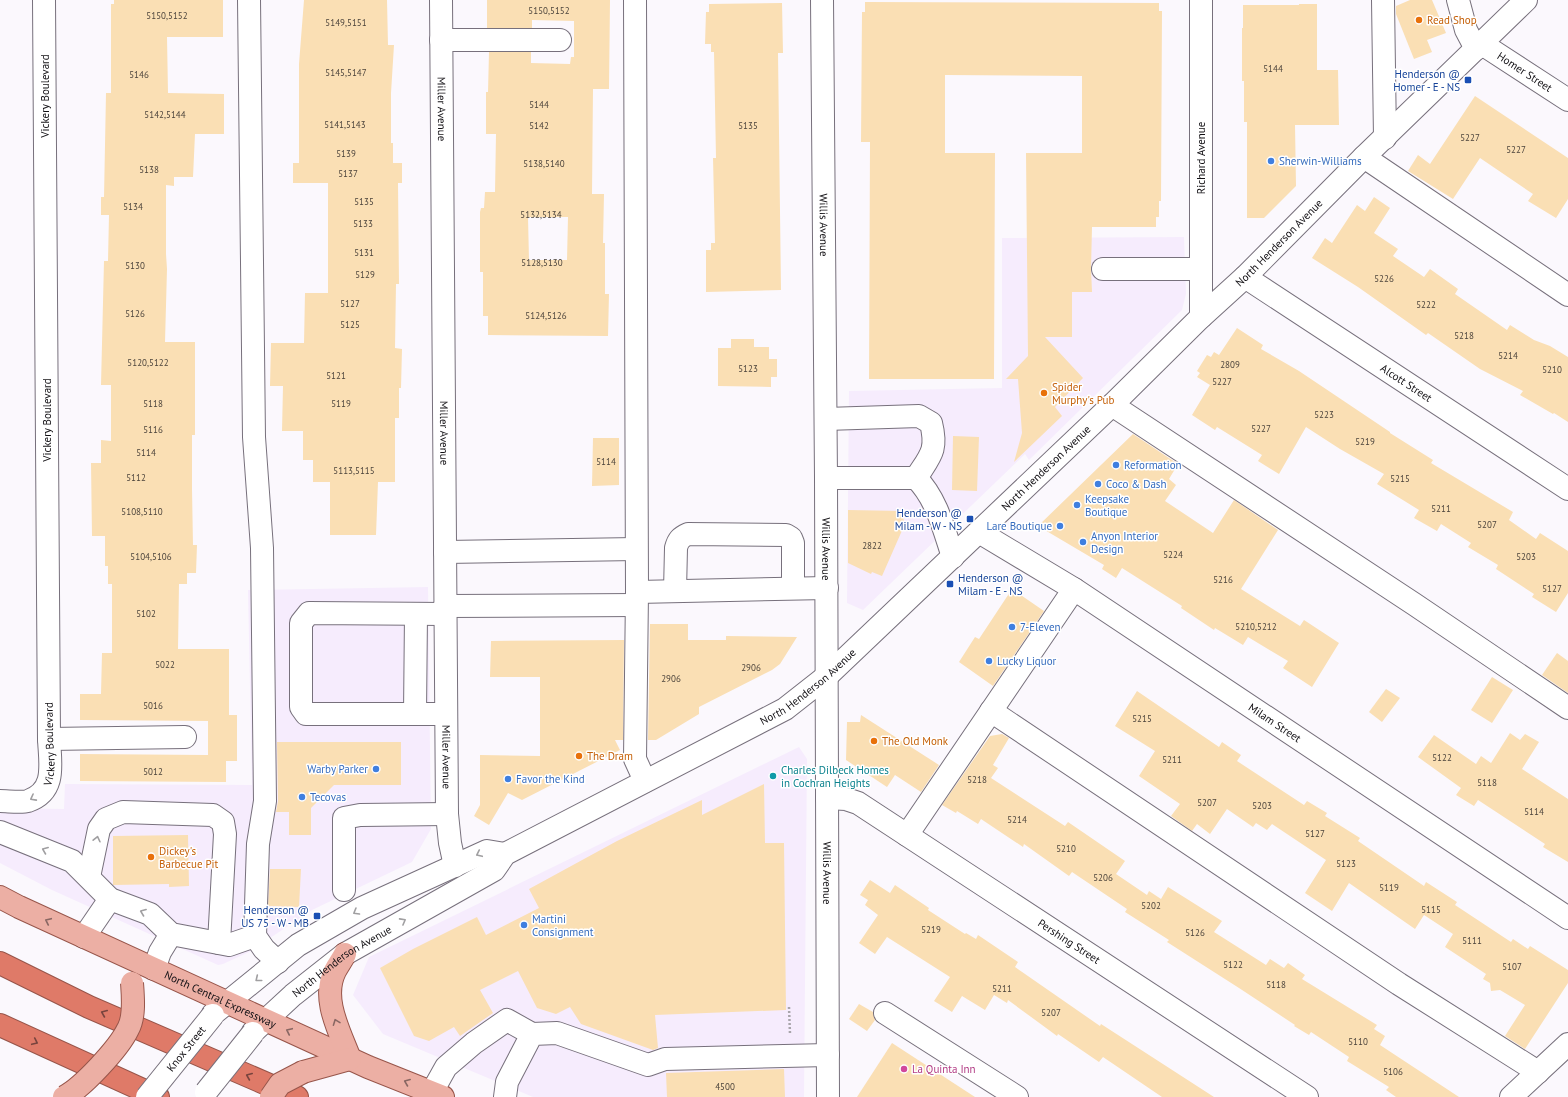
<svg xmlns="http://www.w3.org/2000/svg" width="1568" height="1097" viewBox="0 0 1568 1097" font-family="'PT Sans',sans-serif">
  <rect width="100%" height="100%" fill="#fbf8fd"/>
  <g fill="#f6ecfd">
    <polygon points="1184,237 1186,294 1182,310 1029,460 1025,454 863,610 847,603 849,391 1002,388 1002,238"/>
    <polygon points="428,587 431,829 412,862 312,910 249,952 223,964 218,965 52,890 0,863 0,808 64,809 65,784 252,785 248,590"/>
    <polygon points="799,747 807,759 804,1097 533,1097 383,1034 353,995 369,957"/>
  </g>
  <g fill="#fadfb4" fill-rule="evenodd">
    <polygon points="114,0 223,0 223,37 167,37 168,93 224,94 224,134 195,134 193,177 174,177 174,186 166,185 166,254 167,269 165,342 195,342 195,435 192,435 192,489 193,545 197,545 196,573 187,573 187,584 179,584 178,649 229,649 229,715 237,715 237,761 226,761 226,782 80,781 80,754 208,755 208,721 80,720 80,694 101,694 102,653 112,653 112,584 108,584 108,566 105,566 105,536 92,536 91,463 101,463 101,440 111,441 111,385 101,385 104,261 108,261 109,215 101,215 101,197 104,197 106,93 111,93 111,4 114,4"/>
    <polygon points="304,0 387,0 388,45 394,45 391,93 391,143 393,143 393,163 402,163 402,183 398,183 399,284 396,284 395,348 402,349 401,388 399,388 399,418 395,418 395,482 378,482 376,535 330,535 330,482 313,482 313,460 303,460 303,431 282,431 283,386 270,386 271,343 304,343 305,293 328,293 328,183 293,183 293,163 299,163 299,64"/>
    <path d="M487,0h123l-1,89h-16l-1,105h12l-1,49h2v51h4l-1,42 -120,-1v-19h-5v-44h-3v-60l1,-4h3l1,-16h10l1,-58h-10v-42h2l1,-40h42v11l39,1 1,-7h3v-36l-42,-1v8h-45zM528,217h40l-1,43h-38z"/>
    <polygon points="1410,0 1432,0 1446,33 1427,40 1432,52 1414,59 1396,14 1396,6"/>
    <polygon points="865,2 1159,3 1159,11 1162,11 1161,201 1159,201 1159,217 1156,217 1156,227 1092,227 1091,269 1092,292 1072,292 1072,337 1045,337 1083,378 1055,407 1062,416 1014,462 1022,433 1018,379 1006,379 1028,356 1026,153 1082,153 1082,76 945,75 945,153 995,153 994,379 869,379 870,142 861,142 862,12 865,12"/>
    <polygon points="782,3 783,53 778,53 781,290 706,292 706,250 711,250 711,243 715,243 713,158 716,158 714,52 711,52 711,44 705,44 706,12 709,12 709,4"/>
    <polygon points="1299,4 1317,4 1317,70 1338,70 1339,125 1295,125 1296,186 1264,218 1247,218 1247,122 1244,122 1244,81 1242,81 1242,28 1243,28 1243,5 1299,5"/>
    <polygon points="1475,96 1568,158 1568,199 1556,218 1528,201 1533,194 1480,158 1453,199 1408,171 1418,155 1430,164"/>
    <polygon points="1374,197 1390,208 1374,233 1398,249 1393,256 1424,277 1430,269 1458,289 1455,294 1507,330 1510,325 1534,340 1550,346 1568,357 1568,422 1554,413 1553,414 1520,395 1523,391 1480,369 1428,333 1426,335 1358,287 1312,258 1325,238 1332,243 1357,205 1365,211"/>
    <polygon points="1237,328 1263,345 1261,349 1299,371 1390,432 1390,433 1433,460 1431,463 1513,512 1509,520 1536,539 1540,533 1568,551 1568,593 1556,612 1532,597 1534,594 1496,569 1498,565 1468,547 1471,543 1441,524 1437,531 1414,518 1419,510 1377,484 1384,474 1340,449 1306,427 1279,474 1258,461 1262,455 1217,427 1215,430 1192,415 1210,385 1197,377 1200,373 1197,371 1207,355 1211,357 1214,352 1219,355"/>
    <polygon points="731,339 754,339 754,347 769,347 769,359 777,359 777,377 771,377 771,387 718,386 718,348 731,348"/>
    <polygon points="1133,434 1178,464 1169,479 1176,485 1165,501 1213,533 1234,500 1278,530 1241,589 1300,626 1304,620 1339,643 1312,687 1283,668 1288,661 1248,637 1243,645 1215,628 1214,630 1181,608 1182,606 1122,568 1116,578 1102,569 1104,565 1038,526"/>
    <polygon points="953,436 979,437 977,491 952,490"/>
    <polygon points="593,438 619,438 619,485 592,486"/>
    <polygon points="848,510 903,511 904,526 882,576 872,572 871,574 848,563"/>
    <polygon points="1012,589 1044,611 993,686 959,662 975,637 979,639"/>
    <polygon points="650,624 688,624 688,640 726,640 726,636 797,637 780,664 772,670 699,707 699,714 656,740 648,740"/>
    <polygon points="624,640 623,740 615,740 620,750 522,800 508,793 489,825 474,816 480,805 480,755 540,756 540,677 490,677 491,641"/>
    <polygon points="1557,653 1568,661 1568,693 1542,675"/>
    <polygon points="1492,677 1513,690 1492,723 1471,710"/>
    <polygon points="1386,689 1400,698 1382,722 1369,712"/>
    <polygon points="1137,691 1219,747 1222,742 1241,755 1237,761 1304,805 1307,801 1327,813 1325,816 1360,838 1358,841 1424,886 1426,882 1457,902 1455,905 1511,942 1513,939 1528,949 1530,946 1568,970 1568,983 1525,1049 1505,1036 1525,1005 1500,990 1491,991 1490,983 1483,979 1486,974 1445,947 1453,934 1424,915 1415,929 1349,883 1332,911 1305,893 1326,860 1272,824 1267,830 1256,823 1253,827 1227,809 1210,834 1197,824 1192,831 1171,816 1180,804 1139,776 1155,751 1115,726"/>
    <polygon points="861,715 939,765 921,792 895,775 887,787 846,760 847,722 860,722"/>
    <polygon points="1510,733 1520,740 1525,734 1539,742 1522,769 1568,799 1568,862 1543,847 1545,844 1478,800 1474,806 1456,795 1461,788 1418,757 1434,735 1476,764 1481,756 1491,763"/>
    <polygon points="1002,734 1009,738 993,765 998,768 991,778 1065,826 1068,822 1125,861 1116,874 1147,895 1149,891 1161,899 1168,887 1222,921 1214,932 1266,965 1270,959 1284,968 1288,963 1305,975 1302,979 1377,1025 1374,1029 1385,1036 1380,1045 1459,1097 1396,1097 1386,1090 1389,1087 1347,1061 1349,1057 1311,1032 1309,1035 1294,1026 1295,1025 1239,988 1167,942 1169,940 1125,912 1127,909 1072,872 1069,876 1024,844 1023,847 981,819 978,824 957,811 956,813 942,805 990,736"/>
    <polygon points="277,742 401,742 401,785 334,785 311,808 311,835 289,835 289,812 276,812 278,801"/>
    <polygon points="764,784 765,843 784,843 786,1010 655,1015 658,1048 653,1050 581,1024 570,1007 556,1014 537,1008 518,971 480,990 493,1013 460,1036 454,1027 429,1041 414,1036 380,968 413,949 477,917 486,935 539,908 529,889 617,841 702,800 702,815"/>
    <polygon points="188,835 189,886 169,887 169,884 113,885 113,836"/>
    <polygon points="270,869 301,869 299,907 268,906"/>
    <polygon points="870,880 890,893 895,885 929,908 928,910 965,934 966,933 976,939 978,935 1018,962 1015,967 1100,1026 1101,1024 1214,1097 1162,1097 1103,1057 1099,1062 1058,1034 1057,1036 1008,1000 1007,1003 994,995 985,1010 962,996 952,1012 934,1001 950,977 887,937 875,954 859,943 878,915 865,905 868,900 860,895"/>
    <polygon points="859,1004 873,1012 875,1020 867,1031 849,1019"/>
    <polygon points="892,1043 975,1097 857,1097"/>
    <polygon points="784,1069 785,1097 667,1097 666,1073"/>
  </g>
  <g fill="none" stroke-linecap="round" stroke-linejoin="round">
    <defs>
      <g id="minor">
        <polyline points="249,0 254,437 262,548 265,801 258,844 255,936 264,949 278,962"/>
        <path id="s1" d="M441,0l6,814 3,29 5,23"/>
        <polyline points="635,0 637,592 635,759 645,781"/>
        <path id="s2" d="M822,0l4,478 2,619"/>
        <polyline points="1201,0 1201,317"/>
        <polyline points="1383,0 1385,138"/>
        <polyline points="1458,0 1466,30 1476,49"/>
        <polyline points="441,40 560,40"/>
        <path id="s3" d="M1482,44l86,56"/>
        <polyline points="1364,157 1568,295"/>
        <polyline points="1103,269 1201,269"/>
        <path id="s4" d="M1245,277l323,212"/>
        <polyline points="1112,405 1414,604 1568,708"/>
        <path d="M826,419l93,-3 12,7c7,28 -1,33 -15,55"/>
        <path d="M826,478h90c21,21 28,52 37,79"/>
        <path id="s5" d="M979,532l95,57 494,329"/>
        <polyline points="445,552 636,549"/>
        <path d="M675,591l1,-43c2,-8 5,-11 12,-14l98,1 5,3 2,5v45"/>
        <polyline points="637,592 827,588"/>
        <polyline points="445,606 636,605"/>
        <polyline points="445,614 309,613 301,623 301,707 306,714 446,714"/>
        <polyline points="991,711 1399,984 1538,1072"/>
        <polyline points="415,714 416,614"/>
        <polyline points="49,739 185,737"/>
        <path id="s6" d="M827,798l19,1 12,4 449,294"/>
        <path id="s7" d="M0,801c8,0 21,2 28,0 29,-10 22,-38 21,-62l-5,-739"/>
        <polyline points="0,832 72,861 110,899 150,914 171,934 229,945 255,936"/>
        <polyline points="907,835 1074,589"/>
        <polyline points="89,877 99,829 106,819 123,812 213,815 223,822 225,834 219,943"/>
        <polyline points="344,890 344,818 360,815 447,814"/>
        <polyline points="84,937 110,899"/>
        <polyline points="154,969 160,952 171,934"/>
        <polyline points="885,1013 1017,1097"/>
        <polyline points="213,1014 298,945 362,908 487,851 505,854"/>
        <path id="s8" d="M253,1032l40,-37 52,-41 149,-84 11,-16 280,-145 42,-33 285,-271 89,-88 44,-40 119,-120 162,-157"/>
        <polyline points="432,1092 446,1067 474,1043 507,1020 532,1034"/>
        <polyline points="505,1097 507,1082 532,1034 557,1033 648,1065 665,1059 828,1055"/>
        <polyline points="1511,1097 1568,1044"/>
      </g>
      <g id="major">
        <path id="s9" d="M0,897l19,10 349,160 75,30"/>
        <path d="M345,954c-3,6 -7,11 -10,17 -14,28 5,61 15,88"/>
        <polyline points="303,1072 350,1059"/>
      </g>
      <g id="highway">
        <polyline points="0,963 89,1007 297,1097"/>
        <polyline points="0,1025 158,1097"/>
      </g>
    </defs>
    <use href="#minor" stroke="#77707c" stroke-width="24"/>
    <use href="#major" stroke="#97554a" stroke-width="24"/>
    <use href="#highway" stroke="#97554a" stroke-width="24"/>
    <polyline stroke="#a8a5aa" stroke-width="2.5" stroke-dasharray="2 2" stroke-linecap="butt" points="789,1007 790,1034"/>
    <use href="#minor" stroke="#fff" stroke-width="22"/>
    <use href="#major" stroke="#ecafa4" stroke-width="22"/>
    <use href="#highway" stroke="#df7a68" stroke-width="22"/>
    <defs>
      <g id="minor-bridge">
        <polyline points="206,1092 253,1033"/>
        <path id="s10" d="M147,1097l66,-82"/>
      </g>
      <g id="major-bridge">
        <path d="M64,1097c18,-9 55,-49 64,-68 7,-12 5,-32 4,-46"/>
        <polyline points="271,1097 280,1084 303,1072"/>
      </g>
    </defs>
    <use href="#minor-bridge" stroke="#77707c" stroke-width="24" stroke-linecap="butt"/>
    <use href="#major-bridge" stroke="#97554a" stroke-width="24" stroke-linecap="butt"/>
    <use href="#minor-bridge" stroke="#fff" stroke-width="22"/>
    <use href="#major-bridge" stroke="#ecafa4" stroke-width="22"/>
  </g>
  <defs><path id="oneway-chevron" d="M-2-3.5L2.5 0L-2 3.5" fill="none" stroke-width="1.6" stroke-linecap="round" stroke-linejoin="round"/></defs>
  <g stroke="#a09fa1">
    <use href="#oneway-chevron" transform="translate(33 798) rotate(152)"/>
    <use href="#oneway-chevron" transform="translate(97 839) rotate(-77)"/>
    <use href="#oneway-chevron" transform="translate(45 850) rotate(-158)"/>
    <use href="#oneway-chevron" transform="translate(479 854) rotate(155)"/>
    <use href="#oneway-chevron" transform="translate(143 912) rotate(-159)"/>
    <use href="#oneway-chevron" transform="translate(356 912) rotate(150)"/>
    <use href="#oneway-chevron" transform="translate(403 921) rotate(-29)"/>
    <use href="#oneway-chevron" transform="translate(258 979) rotate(141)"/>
  </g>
  <g stroke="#896763">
    <use href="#oneway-chevron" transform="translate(48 921) rotate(-155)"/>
    <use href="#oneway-chevron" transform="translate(336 1022) rotate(-111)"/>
    <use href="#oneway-chevron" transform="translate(289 1031) rotate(-155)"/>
    <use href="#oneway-chevron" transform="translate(407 1082) rotate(-158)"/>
  </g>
  <g stroke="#78443e">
    <use href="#oneway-chevron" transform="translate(104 1013) rotate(-157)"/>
    <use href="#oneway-chevron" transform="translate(35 1042) rotate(25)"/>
    <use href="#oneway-chevron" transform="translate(249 1076) rotate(-157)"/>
  </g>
  <g fill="#e8710a" stroke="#fff" stroke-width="1.5">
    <circle cx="1419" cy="20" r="4"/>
    <circle cx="1044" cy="393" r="4"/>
    <circle cx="874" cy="741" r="4"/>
    <circle cx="579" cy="756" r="4"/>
    <circle cx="151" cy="857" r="4"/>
  </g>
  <g fill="#1a4fb4" stroke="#fff" stroke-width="1.5">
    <rect x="1464" y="76" width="8" height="8" rx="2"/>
    <rect x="966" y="515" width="8" height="8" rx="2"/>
    <rect x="946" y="580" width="8" height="8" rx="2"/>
    <rect x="313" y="912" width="8" height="8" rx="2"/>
  </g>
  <g fill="#3f7fe0" stroke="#fff" stroke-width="1.5">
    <circle cx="1271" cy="161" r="4"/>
    <circle cx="1116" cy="465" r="4"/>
    <circle cx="1098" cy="484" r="4"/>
    <circle cx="1077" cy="505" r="4"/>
    <circle cx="1060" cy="526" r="4"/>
    <circle cx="1083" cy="542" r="4"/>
    <circle cx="1012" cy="627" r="4"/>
    <circle cx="989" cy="661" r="4"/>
    <circle cx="376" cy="769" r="4"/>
    <circle cx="508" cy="779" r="4"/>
    <circle cx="302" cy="797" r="4"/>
    <circle cx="524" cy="925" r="4"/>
  </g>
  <circle fill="#0f9aa8" stroke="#fff" stroke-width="1.5" cx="773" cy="776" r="4"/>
  <circle fill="#d1479c" stroke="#fff" stroke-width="1.5" cx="904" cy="1069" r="4"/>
  <g text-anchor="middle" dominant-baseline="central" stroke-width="3" stroke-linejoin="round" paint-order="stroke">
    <g font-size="9" fill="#4b433b">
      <text x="549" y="10">5150,5152</text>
      <text x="167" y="15">5150,5152</text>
      <text x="346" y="22">5149,5151</text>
      <text x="1273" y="68">5144</text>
      <text x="346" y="72">5145,5147</text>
      <text x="139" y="74">5146</text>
      <text x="539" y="104">5144</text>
      <text x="165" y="114">5142,5144</text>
      <text x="345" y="124">5141,5143</text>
      <text x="539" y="125">5142</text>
      <text x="748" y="125">5135</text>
      <text x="1470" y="137">5227</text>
      <text x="1516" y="149">5227</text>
      <text x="346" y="153">5139</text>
      <text x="544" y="163">5138,5140</text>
      <text x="149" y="169">5138</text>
      <text x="348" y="173">5137</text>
      <text x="364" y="201">5135</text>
      <text x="133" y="206">5134</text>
      <text x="541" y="214">5132,5134</text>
      <text x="363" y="223">5133</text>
      <text x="364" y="252">5131</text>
      <text x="542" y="262">5128,5130</text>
      <text x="135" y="265">5130</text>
      <text x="365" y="274">5129</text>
      <text x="1384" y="278">5226</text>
      <text x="350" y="303">5127</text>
      <text x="1426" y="304">5222</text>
      <text x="135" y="313">5126</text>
      <text x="546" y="315">5124,5126</text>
      <text x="350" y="324">5125</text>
      <text x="1464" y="335">5218</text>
      <text x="1508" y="355">5214</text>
      <text x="148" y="362">5120,5122</text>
      <text x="1230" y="364">2809</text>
      <text x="748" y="368">5123</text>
      <text x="1552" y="369">5210</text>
      <text x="336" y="375">5121</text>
      <text x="1222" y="381">5227</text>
      <text x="153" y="403">5118</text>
      <text x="341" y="403">5119</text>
      <text x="1324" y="414">5223</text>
      <text x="1261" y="428">5227</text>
      <text x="153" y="429">5116</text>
      <text x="1365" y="441">5219</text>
      <text x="146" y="452">5114</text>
      <text x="606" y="461">5114</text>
      <text x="354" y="470">5113,5115</text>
      <text x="136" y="477">5112</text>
      <text x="1400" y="478">5215</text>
      <text x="1441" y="508">5211</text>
      <text x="142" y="511">5108,5110</text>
      <text x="1487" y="524">5207</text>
      <text x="872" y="545">2822</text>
      <text x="1173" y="554">5224</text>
      <text x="151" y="556">5104,5106</text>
      <text x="1526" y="556">5203</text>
      <text x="1223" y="579">5216</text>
      <text x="1552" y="588">5127</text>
      <text x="146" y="613">5102</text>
      <text x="1256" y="626">5210,5212</text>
      <text x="165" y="664">5022</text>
      <text x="751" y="667">2906</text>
      <text x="671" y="678">2906</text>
      <text x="153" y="705">5016</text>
      <text x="1142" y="718">5215</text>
      <text x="1442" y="757">5122</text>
      <text x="1172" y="759">5211</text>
      <text x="153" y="771">5012</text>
      <text x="977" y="779">5218</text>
      <text x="1487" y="782">5118</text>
      <text x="1207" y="802">5207</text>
      <text x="1262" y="805">5203</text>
      <text x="1534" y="811">5114</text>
      <text x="1017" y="819">5214</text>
      <text x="1315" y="833">5127</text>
      <text x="1066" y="848">5210</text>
      <text x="1346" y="863">5123</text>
      <text x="1103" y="877">5206</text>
      <text x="1389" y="887">5119</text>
      <text x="1151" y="905">5202</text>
      <text x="1431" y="909">5115</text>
      <text x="931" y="929">5219</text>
      <text x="1195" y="932">5126</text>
      <text x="1472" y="940">5111</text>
      <text x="1233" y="964">5122</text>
      <text x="1512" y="966">5107</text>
      <text x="1276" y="984">5118</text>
      <text x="1002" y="988">5211</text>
      <text x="1051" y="1012">5207</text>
      <text x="1358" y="1041">5110</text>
      <text x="1393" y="1071">5106</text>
      <text x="725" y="1086">4500</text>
    </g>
    <g font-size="11" fill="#c56008" stroke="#fff" text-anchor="start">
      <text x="1427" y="20">Read Shop</text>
      <text x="1052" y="387">Spider<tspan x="1052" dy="13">Murphy's Pub</tspan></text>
      <text x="882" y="741">The Old Monk</text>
      <text x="587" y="756">The Dram</text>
      <text x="159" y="851">Dickey's<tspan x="159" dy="13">Barbecue Pit</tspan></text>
    </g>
    <g font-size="11" fill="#110f13" stroke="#fff">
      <text stroke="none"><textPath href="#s3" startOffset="51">Homer Street</textPath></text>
      <text transform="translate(45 96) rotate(-90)">Vickery Boulevard</text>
      <text stroke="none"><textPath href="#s1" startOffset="109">Miller Avenue</textPath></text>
      <text transform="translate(1201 158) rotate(-90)">Richard Avenue</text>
      <text stroke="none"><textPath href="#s2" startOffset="225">Willis Avenue</textPath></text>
      <text stroke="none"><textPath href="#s8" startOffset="1306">North Henderson Avenue</textPath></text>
      <text stroke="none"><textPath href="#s4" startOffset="193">Alcott Street</textPath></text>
      <text transform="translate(47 420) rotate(-90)">Vickery Boulevard</text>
      <text stroke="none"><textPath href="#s1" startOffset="433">Miller Avenue</textPath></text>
      <text stroke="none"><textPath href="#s8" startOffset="982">North Henderson Avenue</textPath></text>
      <text stroke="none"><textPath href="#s2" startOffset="549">Willis Avenue</textPath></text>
      <text stroke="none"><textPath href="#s8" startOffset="658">North Henderson Avenue</textPath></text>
      <text stroke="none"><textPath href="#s5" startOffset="352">Milam Street</textPath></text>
      <text stroke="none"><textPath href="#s7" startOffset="95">Vickery Boulevard</textPath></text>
      <text stroke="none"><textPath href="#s1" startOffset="757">Miller Avenue</textPath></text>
      <text stroke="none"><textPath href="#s2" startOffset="873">Willis Avenue</textPath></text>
      <text stroke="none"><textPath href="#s6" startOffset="284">Pershing Street</textPath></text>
      <text stroke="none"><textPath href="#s8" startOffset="114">North Henderson Avenue</textPath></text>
      <text stroke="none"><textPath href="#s9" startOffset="243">North Central Expressway</textPath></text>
      <text stroke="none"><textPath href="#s10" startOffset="62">Knox Street</textPath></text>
    </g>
    <g font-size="11" fill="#164399" stroke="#fff" text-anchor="end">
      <text x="1460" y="74">Henderson @<tspan x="1460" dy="13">Homer - E - NS</tspan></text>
      <text x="962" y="513">Henderson @<tspan x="962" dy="13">Milam - W - NS</tspan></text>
      <text x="958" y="578" text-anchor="start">Henderson @<tspan x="958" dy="13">Milam - E - NS</tspan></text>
      <text x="309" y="910">Henderson @<tspan x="309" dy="13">US 75 - W - MB</tspan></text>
    </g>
    <g font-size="11" fill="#366cbe" stroke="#fff" text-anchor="start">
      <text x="1279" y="161">Sherwin-Williams</text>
      <text x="1124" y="465">Reformation</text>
      <text x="1106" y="484">Coco &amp; Dash</text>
      <text x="1085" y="499">Keepsake<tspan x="1085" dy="13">Boutique</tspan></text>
      <text x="1052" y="526" text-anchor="end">Lare Boutique</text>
      <text x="1091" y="536">Anyon Interior<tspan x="1091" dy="13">Design</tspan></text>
      <text x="1020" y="627">7-Eleven</text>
      <text x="997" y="661">Lucky Liquor</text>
      <text x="368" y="769" text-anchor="end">Warby Parker</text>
      <text x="516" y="779">Favor the Kind</text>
      <text x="310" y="797">Tecovas</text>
      <text x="532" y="919">Martini<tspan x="532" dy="13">Consignment</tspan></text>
    </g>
    <g font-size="11" fill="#0d838f" stroke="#fff" text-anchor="start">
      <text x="781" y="770">Charles Dilbeck Homes<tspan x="781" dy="13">in Cochran Heights</tspan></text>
    </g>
    <g font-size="11" fill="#b23c85" stroke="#fff" text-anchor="start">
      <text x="912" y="1069">La Quinta Inn</text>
    </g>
  </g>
</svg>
